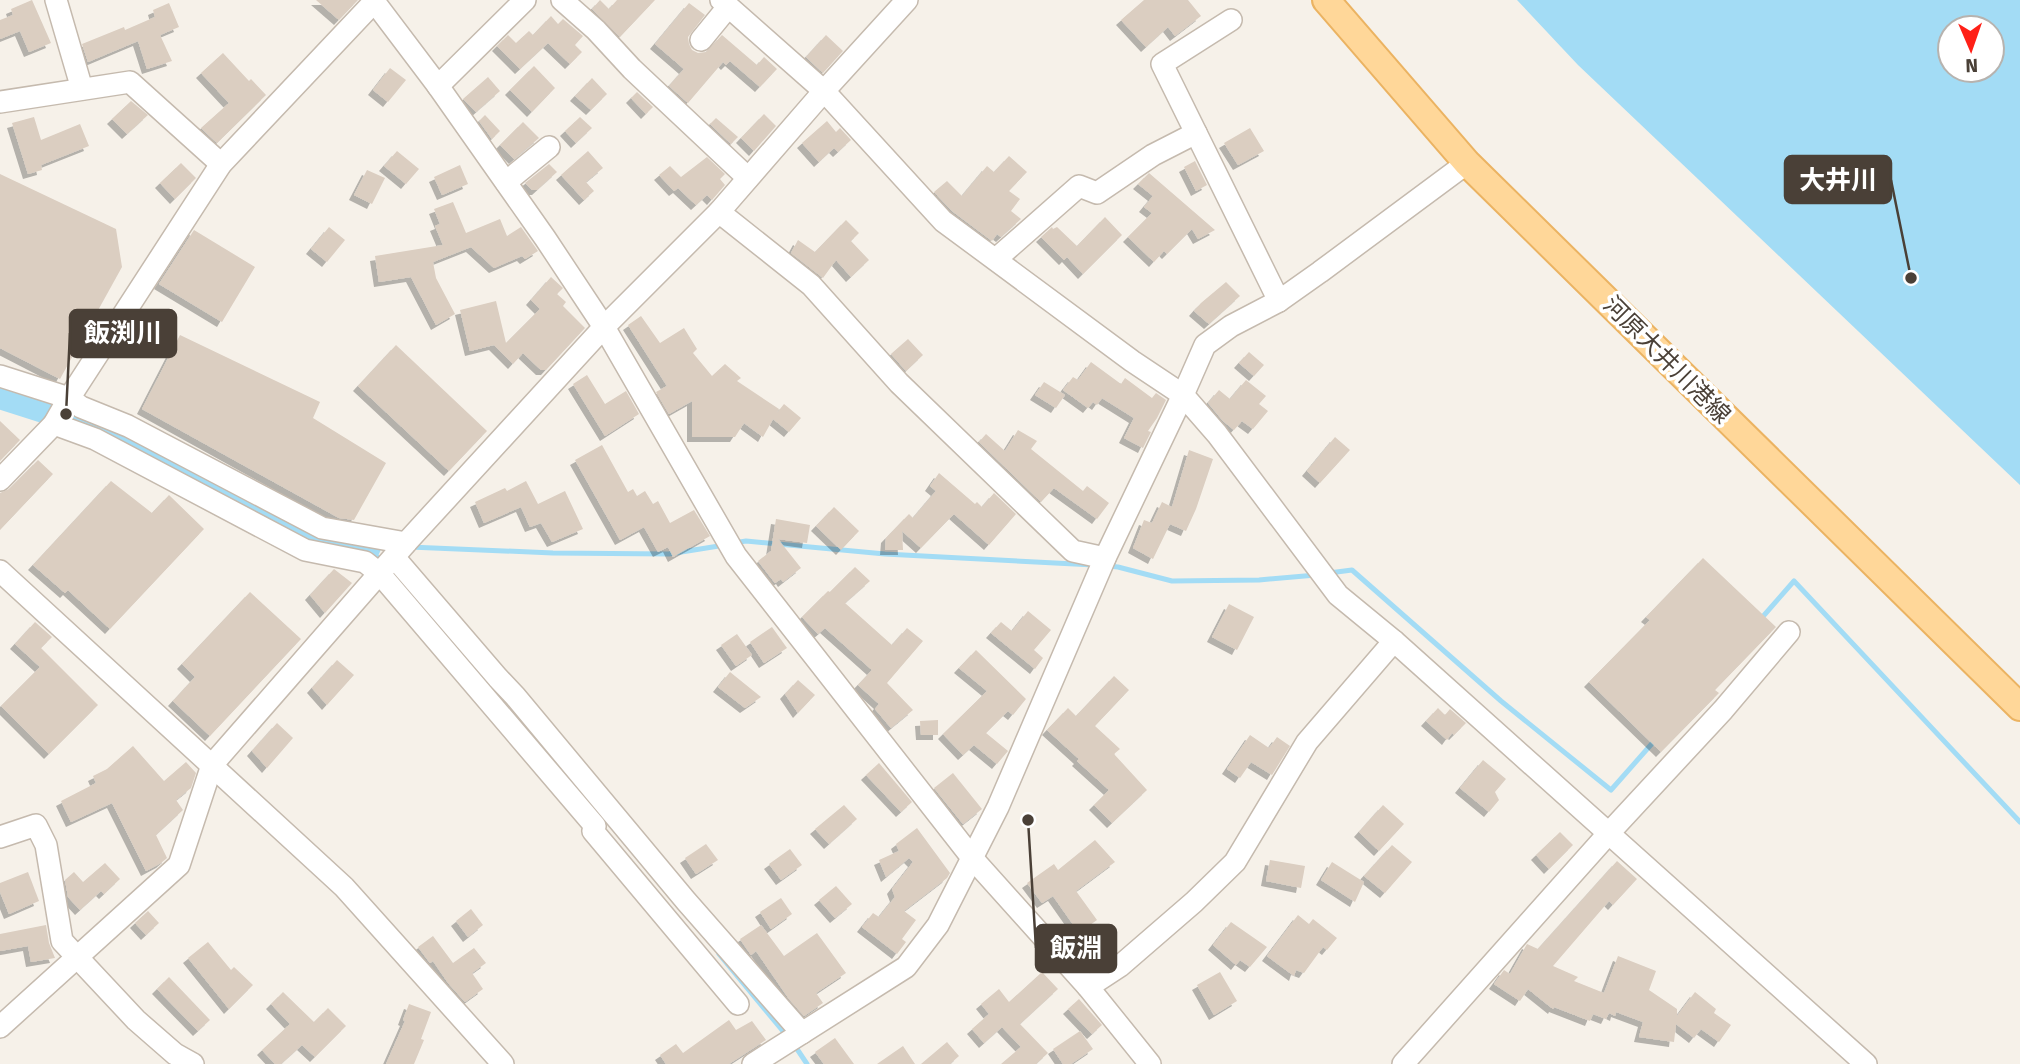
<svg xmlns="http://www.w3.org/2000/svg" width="2020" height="1064" viewBox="0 0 2020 1064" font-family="'Fira Sans','Noto Sans JP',sans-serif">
  <defs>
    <filter id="shadow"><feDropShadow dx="-5" dy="5" stdDeviation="0" flood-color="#0004"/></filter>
  </defs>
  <rect width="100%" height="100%" fill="#f6f1e9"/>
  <path fill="#a3dcf5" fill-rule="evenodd" d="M1517,0h503v485l-442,-420zM1950,28h42v42h-42z"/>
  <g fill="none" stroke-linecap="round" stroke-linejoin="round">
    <g stroke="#a3dcf5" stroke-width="5">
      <polyline points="734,543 746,541 885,554 1094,565"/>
      <polyline points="365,546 383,562"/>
      <polyline points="410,547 553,553 669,554 725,545"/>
      <polyline points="1108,566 1118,567 1172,581 1259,580 1316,575"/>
      <polyline points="1329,573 1352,570 1501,701 1611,790 1656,739"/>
      <polyline points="1759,621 1794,581 2020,822"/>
      <polyline points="719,954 787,1036"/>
      <polyline points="793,1043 807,1064"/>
    </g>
    <polyline stroke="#a3dcf5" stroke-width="32" points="0,393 66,414 320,542 365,546"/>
  </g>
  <g fill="#dbcec1" filter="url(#shadow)">
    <polygon points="32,0 51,43 29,52 20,31 0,39 0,20 13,15 11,9"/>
    <polygon points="316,0 358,0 339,20"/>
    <polygon points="600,0 609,9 617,0 655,0 620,37 592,9"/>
    <polygon points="1144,0 1188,0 1201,16 1175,36 1168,27 1146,47 1121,20"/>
    <polygon points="169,3 179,27 160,35 172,61 147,69 138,41 88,62 82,44 124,27 125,30 155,17 153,10"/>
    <polygon points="689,3 705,15 688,37 689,44 692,50 698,53 706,52 722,35 757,65 764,57 777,69 760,87 730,61 726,65 723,62 688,103 669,86 684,69 655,44"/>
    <polygon points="551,16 558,24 563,19 583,36 575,45 582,52 570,64 548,43 520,69 497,46 508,35 516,43 529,31 533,35"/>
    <polygon points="826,35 843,51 823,73 806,57"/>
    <polygon points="223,53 249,81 251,79 266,95 217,143 201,128 229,103 201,73"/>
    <polygon points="534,66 555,88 532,112 510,90"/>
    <polygon points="390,68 406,80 388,102 373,90"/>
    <polygon points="488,77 500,91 476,112 463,99"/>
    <polygon points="592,78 607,94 591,110 575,96"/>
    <polygon points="637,92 653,107 646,114 631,98"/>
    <polygon points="131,101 148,115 127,134 112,119"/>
    <polygon points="764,114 776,126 754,151 741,138"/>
    <polygon points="485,115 500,131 492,139 479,121"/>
    <polygon points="34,117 41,140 80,124 89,146 41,165 42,170 28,174 12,123"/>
    <polygon points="580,117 592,128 576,143 565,131"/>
    <polygon points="716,118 738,137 731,144 710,124"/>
    <polygon points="827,121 836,132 840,128 851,140 838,152 834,148 819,162 802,143"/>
    <polygon points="523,122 539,138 514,159 500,145"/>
    <polygon points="1250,128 1264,151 1238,165 1224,143"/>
    <polygon points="397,151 419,169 406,184 384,166"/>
    <polygon points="588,151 603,168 586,182 594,191 584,200 561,175"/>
    <polygon points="1009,156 1027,172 1009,191 1020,199 1011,211 1021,219 1001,237 997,234 992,241 952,211 934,192 947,181 962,196 987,166 994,172"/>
    <polygon points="707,157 725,174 720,179 725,185 712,200 707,195 696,205 678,188 674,191 659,175 670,166 681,177"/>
    <polygon points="1195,161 1207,185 1196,191 1184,167"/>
    <polygon points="181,163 196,178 175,199 160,183"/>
    <polygon points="549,164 557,172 537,190 532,190 525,183"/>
    <polygon points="460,165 468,184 442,195 434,177"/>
    <polygon points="367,170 385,178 372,204 354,195"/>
    <polygon points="1149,173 1215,230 1198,239 1192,229 1167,254 1164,251 1154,262 1128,237 1152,213 1144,207 1153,196 1138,184"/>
    <polygon points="0,174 116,229 122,267 60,379 0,348"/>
    <polygon points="453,202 466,233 500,219 507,236 521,227 538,251 525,259 522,256 494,268 471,247 433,262 436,278 455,314 436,325 411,277 379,282 375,256 443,245 435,226 440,224 434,209"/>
    <polygon points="1105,217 1122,235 1083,274 1067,257 1064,260 1041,237 1052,227 1053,229 1057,227 1077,246"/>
    <polygon points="846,220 859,233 851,241 869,260 851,277 836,260 823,278 791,253 798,240 815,252"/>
    <polygon points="329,227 345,240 327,262 311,249"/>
    <polygon points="194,230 255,267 222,322 159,284"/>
    <polygon points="551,277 563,288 557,294 566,302 563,306 585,328 546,370 541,370 523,353 513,364 494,345 470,351 460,310 496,301 506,343 540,309 531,300"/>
    <polygon points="1226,282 1240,296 1209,324 1194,311 1201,303"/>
    <polygon points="641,316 660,343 684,328 697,349 693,353 712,376 725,364 741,378 737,381 779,409 776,414 784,404 801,418 789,432 773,419 763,437 744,423 735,437 692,437 692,401 669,414 656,392 667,386 628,325"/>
    <polygon points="180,335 320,402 313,418 386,463 354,520 339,518 142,409"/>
    <polygon points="908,339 923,355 906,371 891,354"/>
    <polygon points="396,345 487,431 449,471 358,386"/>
    <polygon points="1249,352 1264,365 1254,376 1239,363"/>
    <polygon points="1091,362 1121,384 1125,378 1152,398 1156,393 1166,400 1157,418 1148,431 1151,432 1143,448 1124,438 1134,418 1102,398 1097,405 1093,402 1088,408 1063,390 1073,377 1078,380"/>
    <polygon points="587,375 605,404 626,391 639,414 605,436 573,384"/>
    <polygon points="1246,380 1266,396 1259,404 1268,411 1253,429 1242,421 1234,430 1223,421 1208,403 1219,390 1230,399"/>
    <polygon points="1044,382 1065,395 1056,408 1035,395"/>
    <polygon points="0,421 20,440 0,461"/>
    <polygon points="1018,430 1037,441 1031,449 1083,491 1087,486 1109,503 1097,519 1054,488 1041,502 979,442 986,434 1005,451"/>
    <polygon points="1335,437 1350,450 1320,483 1307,471"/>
    <polygon points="602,445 628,492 633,489 637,496 645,491 653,504 658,501 670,523 694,510 710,536 673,557 668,547 658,552 644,527 620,540 575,460"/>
    <polygon points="1189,450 1213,459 1196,509 1186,531 1170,524 1153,559 1133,548 1144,520 1152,523 1162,502 1172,507"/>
    <polygon points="38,460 53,474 0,530 0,493 9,489"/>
    <polygon points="939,473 975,504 977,502 982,507 994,493 1016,514 989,545 954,514 921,548 902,531 903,550 885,550 886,538 909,514 913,518 936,491 930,486"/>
    <polygon points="111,481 152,513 169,495 204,529 110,629 68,590 65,593 33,565"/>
    <polygon points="526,481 538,504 565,491 583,529 552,542 541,523 530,527 521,507 484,523 475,502 505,488 507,491"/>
    <polygon points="834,507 859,531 841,550 816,526"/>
    <polygon points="776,519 810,525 807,543 778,539 801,568 783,582 781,579 775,583 758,561 771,551"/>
    <polygon points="1703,558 1776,627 1715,690 1719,693 1661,752 1589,682 1650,620 1646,617"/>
    <polygon points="855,567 870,581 845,603 892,645 907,628 923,641 887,683 913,710 891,728 875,709 879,704 858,685 872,670 825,628 818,634 802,617 828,591 830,592"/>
    <polygon points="334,569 352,583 325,613 310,595"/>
    <polygon points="250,592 301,639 210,736 173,701 195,677 182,664"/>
    <polygon points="1229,604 1254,617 1237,650 1212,637"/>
    <polygon points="1028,611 1051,630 1034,650 1043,658 1035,669 991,633 1001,622 1012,631"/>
    <polygon points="35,622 52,637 41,648 98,705 49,754 1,706 40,667 15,644"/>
    <polygon points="772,627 787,648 764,663 750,642"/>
    <polygon points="737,634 752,655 736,666 721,645"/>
    <polygon points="976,650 1026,699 1013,715 1008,711 986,733 1008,751 997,764 974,745 963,755 943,734 987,691 959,668"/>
    <polygon points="337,660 354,675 327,705 312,688"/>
    <polygon points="730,672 761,697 745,708 718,687"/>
    <polygon points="1114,676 1129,690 1095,726 1120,749 1114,754 1147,790 1112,823 1094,805 1109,790 1077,761 1079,759 1047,730 1068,708 1076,716"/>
    <polygon points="798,680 815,695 798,713 785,694"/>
    <polygon points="1438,708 1445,715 1450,709 1466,723 1454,735 1452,733 1447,740 1426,721"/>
    <polygon points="938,720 938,735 921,735 920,721"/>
    <polygon points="277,723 293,738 267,768 252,751"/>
    <polygon points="1250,735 1269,748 1277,737 1290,746 1272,775 1251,762 1240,778 1227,769"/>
    <polygon points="133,746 164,781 186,762 196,773 191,788 176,800 183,810 156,835 167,858 161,863 146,871 112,803 71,822 61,801 96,783 93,776 107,769"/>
    <polygon points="1483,760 1506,779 1495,792 1499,800 1489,812 1460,788"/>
    <polygon points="879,763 912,802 901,812 866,775"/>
    <polygon points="953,773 982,809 963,824 934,788"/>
    <polygon points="844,805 857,819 829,844 815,829"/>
    <polygon points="1383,805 1404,824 1379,851 1359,832"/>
    <polygon points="917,828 950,873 947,878 904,911 916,920 902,939 906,942 897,954 862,927 873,913 879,917 895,897 892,889 913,862 909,858 886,877 879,860 899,851 896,844"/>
    <polygon points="1560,832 1573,845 1549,869 1536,855"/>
    <polygon points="1095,840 1115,862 1076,891 1097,920 1079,933 1053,896 1042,903 1027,883 1054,864 1058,870"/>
    <polygon points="706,844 718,860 696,874 685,858"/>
    <polygon points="1392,845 1412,862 1385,893 1364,876"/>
    <polygon points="790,849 802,865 781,880 769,864"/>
    <polygon points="1270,860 1305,866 1301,888 1266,881"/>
    <polygon points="1617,861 1637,879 1613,905 1609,901 1553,966 1578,977 1574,981 1604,993 1618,956 1656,971 1649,990 1677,1009 1677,1016 1695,992 1716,1009 1714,1013 1731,1025 1719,1042 1701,1029 1694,1038 1676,1024 1674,1042 1639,1037 1643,1022 1616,1012 1615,1016 1609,1013 1606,1019 1593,1014 1590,1021 1554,1007 1553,1009 1528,989 1520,1001 1494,984 1504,970 1510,974 1527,944 1538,949"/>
    <polygon points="1332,862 1364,882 1355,902 1321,880"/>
    <polygon points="105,863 120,879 104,894 101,891 80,910 68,897 65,880 74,872 83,882"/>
    <polygon points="28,872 39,901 9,914 0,892 0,883"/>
    <polygon points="836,886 852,904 835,918 819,900"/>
    <polygon points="781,898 792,914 771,929 760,912"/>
    <polygon points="471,909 483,925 468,937 456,921"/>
    <polygon points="148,911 159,923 146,935 135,923"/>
    <polygon points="1298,915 1309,924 1313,919 1337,938 1327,950 1323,947 1304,973 1296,970 1294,976 1267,956"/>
    <polygon points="1231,922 1267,947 1250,967 1240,960 1236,965 1213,945"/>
    <polygon points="46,925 49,943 55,958 31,962 28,946 0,951 0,934"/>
    <polygon points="761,925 784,956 817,933 846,973 816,993 823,1003 804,1016 789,999 756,951 751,955 740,939"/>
    <polygon points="433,936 453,963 474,948 486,963 472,973 483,989 465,1002 448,983 433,961 430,963 418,947"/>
    <polygon points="208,942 231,970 234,967 253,985 229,1009 188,958"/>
    <polygon points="1042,972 1058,989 1020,1024 1048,1053 1036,1064 1001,1064 1021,1047 1002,1027 984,1043 972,1029 989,1014 981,1004 999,989 1009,1002"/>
    <polygon points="1220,972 1237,1001 1214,1015 1197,985"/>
    <polygon points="169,977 210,1020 198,1031 157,989"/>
    <polygon points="283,992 314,1022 328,1008 346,1026 315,1057 302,1045 281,1064 275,1064 262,1050 290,1024 271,1004"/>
    <polygon points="1079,999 1102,1025 1092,1034 1068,1009"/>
    <polygon points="409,1004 431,1012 421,1039 424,1040 414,1064 386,1064 405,1021 403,1020"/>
    <polygon points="729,1020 736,1030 752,1021 766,1040 729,1064 666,1064 660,1055 676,1044 683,1053"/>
    <polygon points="1080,1031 1093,1049 1071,1064 1063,1064 1053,1049"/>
    <polygon points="835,1038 854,1064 824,1064 815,1052"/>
    <polygon points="947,1042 959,1056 950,1064 921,1064"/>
    <polygon points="903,1046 915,1064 877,1064"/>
  </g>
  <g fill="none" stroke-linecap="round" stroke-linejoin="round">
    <defs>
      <g id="minor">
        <polyline points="56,0 82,89"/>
        <polyline points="373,0 438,86 545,238 604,327 736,556 973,859 1088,987 1150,1064"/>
        <polyline points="562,0 596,30 632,69 748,178"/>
        <polyline points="721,0 824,91 943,221 1132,361 1183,395 1217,434 1338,595 1394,641 1866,1064"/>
        <polyline points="1231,20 1162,64 1279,301"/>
        <polyline points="701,40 728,7"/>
        <polyline points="438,86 525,0"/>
        <polyline points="0,102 130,82 221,164"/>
        <polyline points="506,182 549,147"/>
        <polyline points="719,212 811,285 899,383 1073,551 1105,558"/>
        <polyline points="996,259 1079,186 1097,193 1153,155 1196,133"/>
        <polyline points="0,376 69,398 81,407 128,426 322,528 406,543"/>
        <polyline points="54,424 95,439 305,550 365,562 380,574 595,826 593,831 738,1004"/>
        <polyline points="0,480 54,424 66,403 221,164 374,2"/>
        <polyline points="394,557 498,678 515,696 686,901 802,1033"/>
        <polyline points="0,571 344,887 503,1064"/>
        <polyline points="0,837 36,825 46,845 62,941 136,1020 175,1054 193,1064"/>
        <polyline points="1088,987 1120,966 1194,902 1235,862 1307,742 1394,641"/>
        <polyline points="0,1027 179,865 212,765 405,544 604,327 719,212 824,91 907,0"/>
        <polyline points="753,1064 906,967 938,925 998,807 1105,558 1183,395 1205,345 1231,326 1279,301 1320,272 1467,163"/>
        <polyline points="1403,1064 1608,834 1723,710 1789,632"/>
      </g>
      <polyline id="major" points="1326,0 1467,163 2020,707"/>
    </defs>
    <use href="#minor" stroke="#c5baae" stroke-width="24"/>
    <use href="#major" stroke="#ebb362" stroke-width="30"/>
    <use href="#minor" stroke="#fff" stroke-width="21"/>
    <use href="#major" stroke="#ffd799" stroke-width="26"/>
  </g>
  <g text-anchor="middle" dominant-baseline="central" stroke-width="7" stroke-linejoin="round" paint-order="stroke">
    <g font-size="24" fill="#4a4037" stroke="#fff">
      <text transform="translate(1667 360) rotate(45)">河原大井川港線</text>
    </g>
  </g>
  <path fill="none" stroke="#4a4037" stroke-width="2.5" d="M1911 278L1891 180M66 414L70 333M1028 820L1036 948"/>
  <g fill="#4a4037" stroke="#fff" stroke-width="2.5">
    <circle cx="1911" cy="278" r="7"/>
    <circle cx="66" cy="414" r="7"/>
    <circle cx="1028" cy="820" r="7"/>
  </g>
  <g fill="#4a4037" stroke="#4a4037" stroke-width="2.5">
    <rect x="1785" y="156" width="106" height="47" rx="7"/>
    <rect x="70" y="310" width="106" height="47" rx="7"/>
    <rect x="1036" y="925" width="80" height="47" rx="7"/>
  </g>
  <g font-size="26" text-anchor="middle" font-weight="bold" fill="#fff">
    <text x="1838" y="189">大井川</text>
    <text x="123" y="342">飯渕川</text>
    <text x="1076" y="957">飯淵</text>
  </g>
  <g transform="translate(1971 49) rotate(178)"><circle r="33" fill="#ffffff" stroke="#b7b3af" stroke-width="2"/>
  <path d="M0-5L12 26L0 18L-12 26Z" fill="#ff2017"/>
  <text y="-10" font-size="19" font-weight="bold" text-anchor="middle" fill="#4a4037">N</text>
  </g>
</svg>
